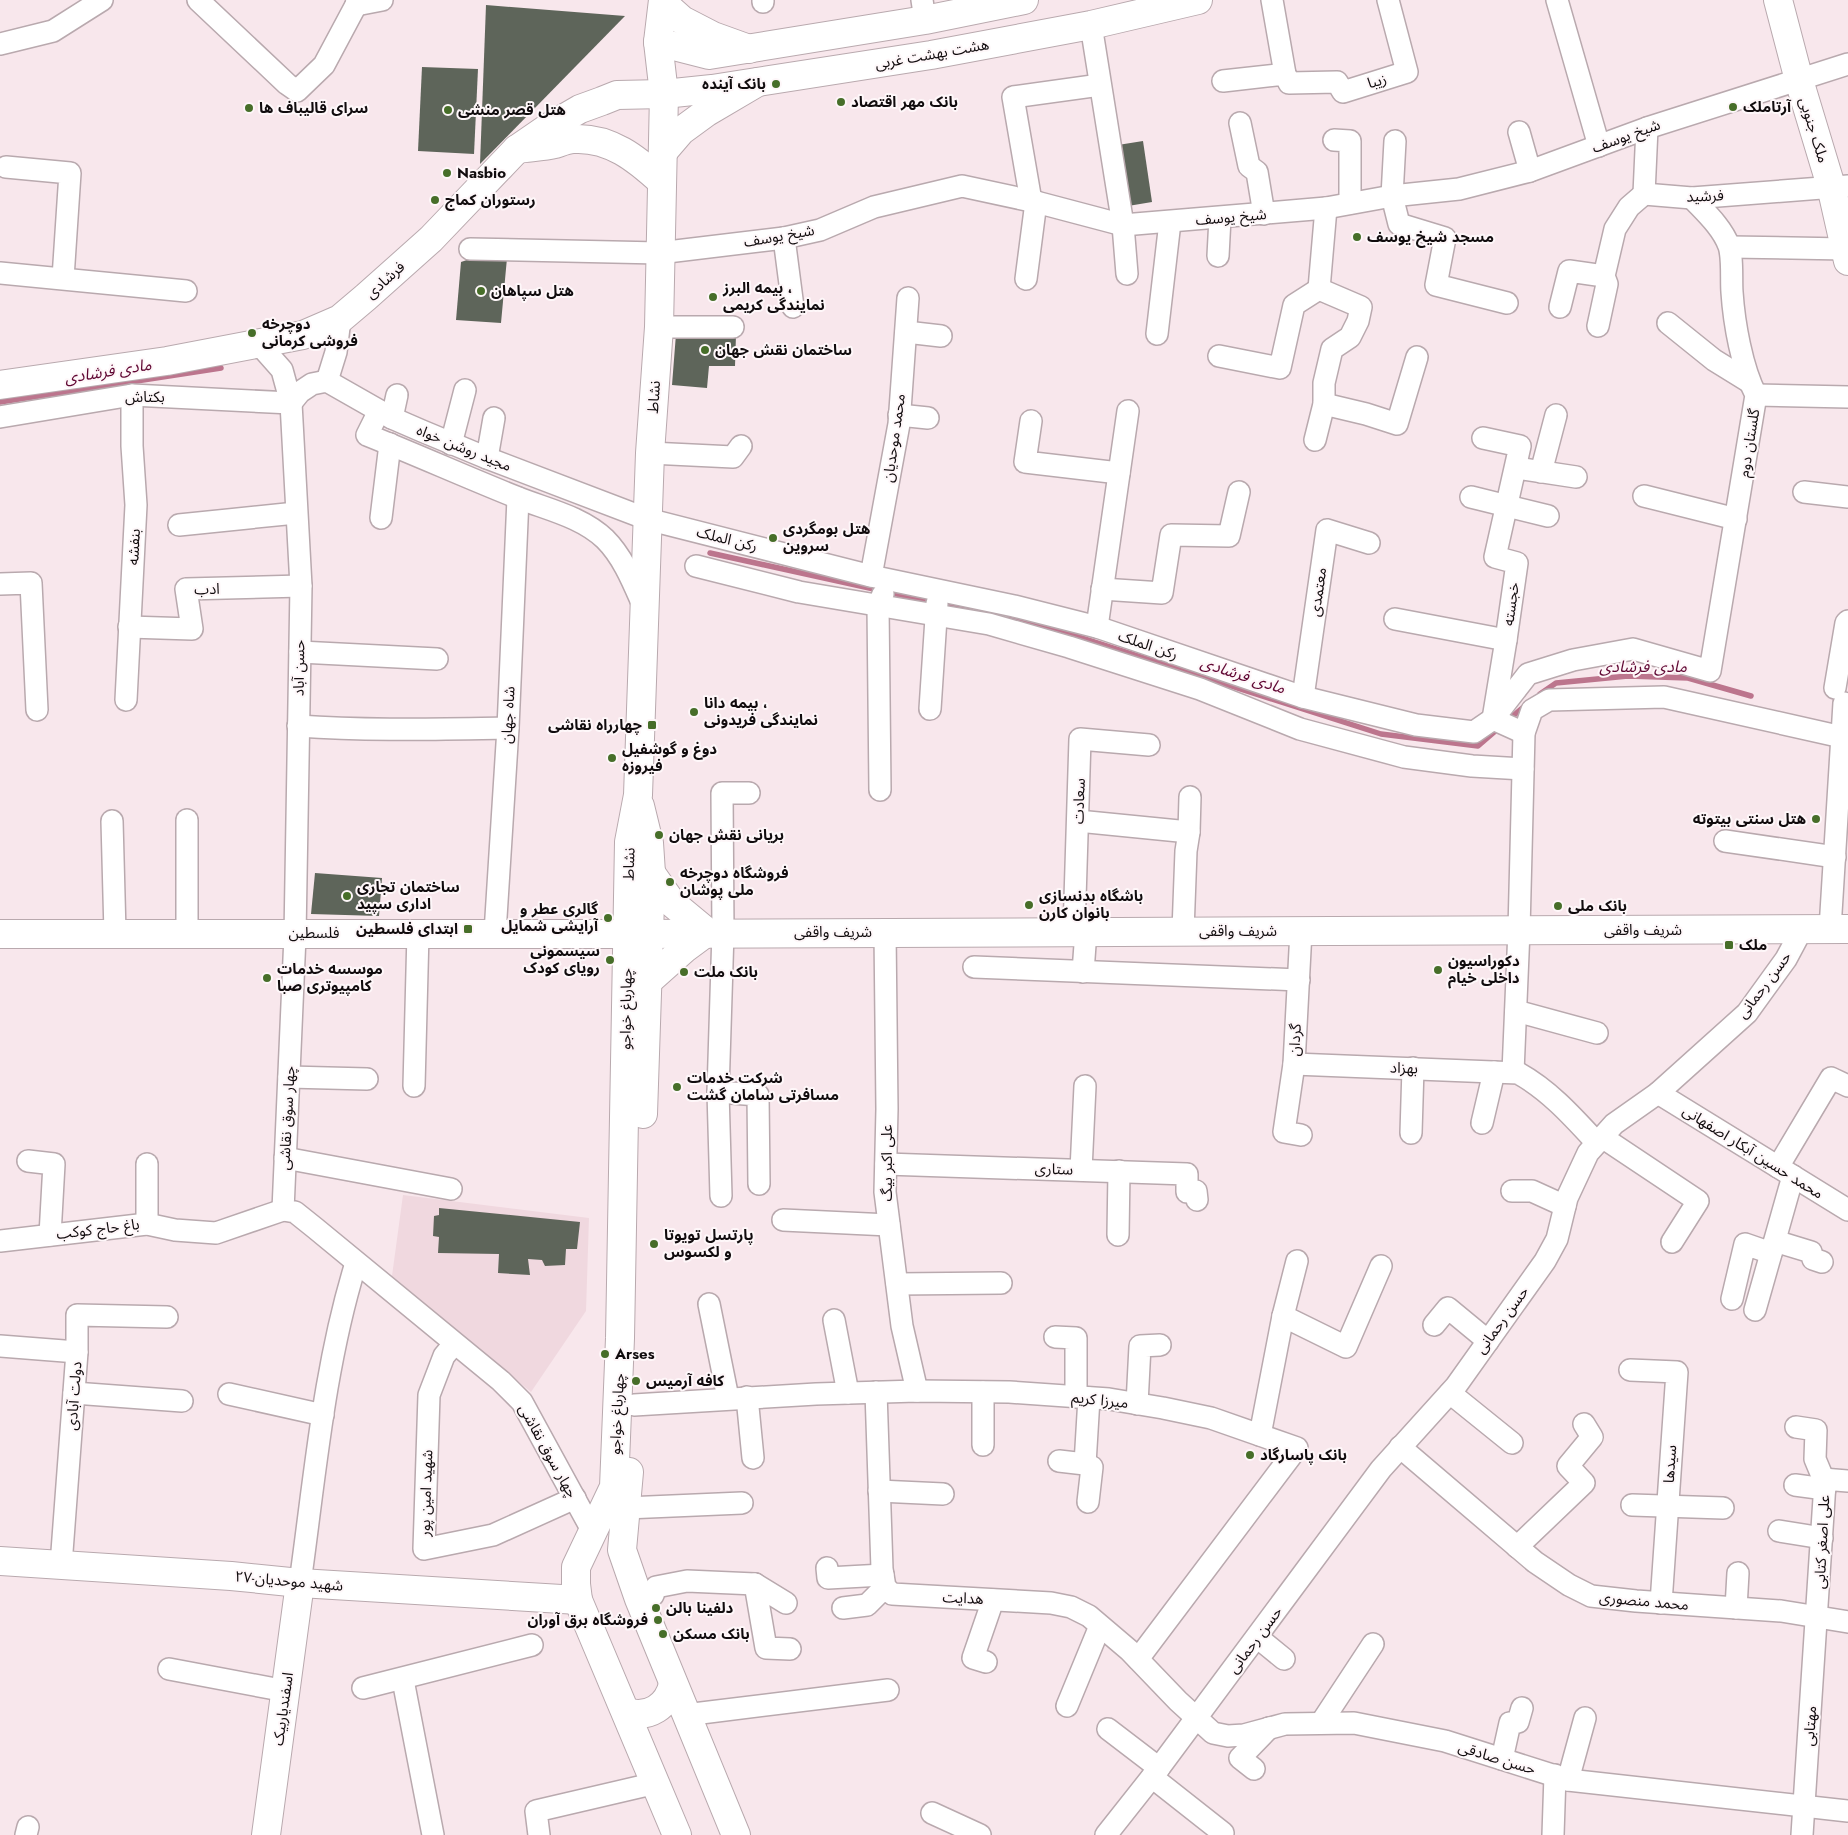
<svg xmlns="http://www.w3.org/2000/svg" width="1848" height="1835" viewBox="0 0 1848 1835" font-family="Jost,'Noto Sans Arabic',sans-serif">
  <rect width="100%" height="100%" fill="#f8e7ec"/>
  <polygon fill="#f0d8df" points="403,1195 589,1218 586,1311 531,1392 392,1276"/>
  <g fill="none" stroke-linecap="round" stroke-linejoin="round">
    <g stroke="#bc758d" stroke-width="5.5">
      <polyline points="0,402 221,368"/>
      <polyline points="710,553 933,602"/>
      <polyline points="942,604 970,610"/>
      <polyline points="1008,619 1051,628 1381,734 1478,746 1500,727"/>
      <polyline points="1540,694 1556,683 1628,676 1688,678 1751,696"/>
      <polyline points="1507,721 1527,704"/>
    </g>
  </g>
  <g fill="#5e655a">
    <polygon points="486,5 625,16 480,164"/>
    <polygon points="422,67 478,69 474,154 418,151"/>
    <polygon points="1143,141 1152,202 1128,206 1118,145"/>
    <polygon points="479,256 507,258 501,323 456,320 461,262"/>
    <polygon points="676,334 736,335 735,366 709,366 707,388 672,385"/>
    <polygon points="315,873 382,878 379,916 311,914"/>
    <polygon points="439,1208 580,1222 577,1249 566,1249 565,1265 545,1266 542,1260 528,1259 530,1275 498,1273 499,1254 438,1253 439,1237 433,1236 434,1216 439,1215"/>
  </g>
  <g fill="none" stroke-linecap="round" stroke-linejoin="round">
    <defs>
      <g id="street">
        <polyline points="198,0 287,84 297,91 324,65 356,5 357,0"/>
        <polyline points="763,0 763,2"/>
        <polyline points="922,0 925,20"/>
        <polyline points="1272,0 1285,74"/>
        <polyline points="1557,0 1599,146"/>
        <polyline points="356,5 382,0"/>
        <polyline points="1091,25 1123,225 1127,274"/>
        <polyline points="0,44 53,31 102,0"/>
        <polyline points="1223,81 1285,74 1289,83 1337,82 1343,92 1407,72 1388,0"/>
        <polyline points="1240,123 1249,166 1257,172 1264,214"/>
        <polyline points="1519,132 1530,171"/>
        <polyline points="1334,140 1350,141 1350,203"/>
        <polyline points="1395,141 1392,196 1399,224 1445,238 1436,285 1507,303"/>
        <polyline points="6,167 70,173 63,278"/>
        <polyline points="1644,194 1692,198 1848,186"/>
        <polyline points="1644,194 1647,128"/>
        <polyline points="1031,201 1013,97 1100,85"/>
        <polyline points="784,238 793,307"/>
        <polyline points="1730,247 1845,249"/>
        <polyline points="470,249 659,253 784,238 820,230 874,207 962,186 1036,202 1123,225 1326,208 1392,196 1459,189 1530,171 1647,128 1848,64"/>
        <polyline points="1218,256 1220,218"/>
        <polyline points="0,273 186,291"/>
        <polyline points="1026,279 1036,202"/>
        <polyline points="1560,307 1569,271 1604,276"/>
        <polyline points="1668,323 1714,360 1748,381"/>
        <polyline points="1598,326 1607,284 1604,276 1615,229 1629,207 1644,194"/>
        <polyline points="659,327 733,327"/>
        <polyline points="906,332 941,336"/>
        <polyline points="1157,334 1170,222"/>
        <polyline points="259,344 282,370 291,403 301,586 295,936 283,1210 295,1212 315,1228 501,1381 522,1402 593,1532"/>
        <polyline points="1219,356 1280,368 1294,305 1319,289"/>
        <polyline points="327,381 336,352 340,319"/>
        <polyline points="1756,395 1848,397"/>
        <path d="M291,403l9,-11 12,-8 15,-3 65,37 30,13 65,27 160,61 224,57 143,30 83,21 206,70 113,28 58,7 19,-13 35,-45 45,-14 60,-11 77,22 46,-276c-14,-27 -22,-72 -24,-103 -1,-13 1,-34 -3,-46 -7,-19 -24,-34 -37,-48"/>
        <polyline points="1324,404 1366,414 1397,424 1417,357"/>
        <path d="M379,411l-12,24c50,20 99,42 149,62 29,12 65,19 89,42 18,18 28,43 38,66"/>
        <polyline points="899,415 928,418"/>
        <polyline points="0,417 132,395 291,403"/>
        <polyline points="392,418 397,395"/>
        <polyline points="1031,421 1025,462 1119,473"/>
        <polyline points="1483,438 1520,446 1495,557 1517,563 1506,640 1493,719 1524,733"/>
        <polyline points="1315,440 1324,404 1324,383 1332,349 1350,337 1358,321 1361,307 1319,289 1326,208"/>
        <polyline points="451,444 465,390"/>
        <polyline points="650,453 733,457 741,446"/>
        <polyline points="487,458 494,418"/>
        <polyline points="1516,468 1576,477"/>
        <polyline points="1541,472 1556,415"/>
        <polyline points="1804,492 1848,497"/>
        <polyline points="1644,496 1736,519"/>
        <polyline points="1471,497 1548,516"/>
        <polyline points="381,518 390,444"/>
        <polyline points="179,525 296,513"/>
        <polyline points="696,566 799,592 989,624 1069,647 1200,689 1300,729 1404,757 1472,766 1523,769"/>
        <polyline points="871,576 899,424 908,298"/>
        <polyline points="0,584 31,583 37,710"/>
        <polyline points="1102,589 1162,593 1171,535 1229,536 1239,492"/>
        <polyline points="1395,619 1506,640"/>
        <polyline points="129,627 192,629 186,589 301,586"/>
        <polyline points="1097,627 1128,411"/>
        <polyline points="300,652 437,659"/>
        <polyline points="1835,688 1846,623 1848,621"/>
        <polyline points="1303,697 1327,530 1369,543"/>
        <polyline points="126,700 136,505 132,446 132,395"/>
        <polyline points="930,709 937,603"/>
        <path d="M298,726c70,5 140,3 210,2"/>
        <polyline points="880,790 878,606 883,594"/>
        <polyline points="112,821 115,933"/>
        <polyline points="1078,821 1189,832"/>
        <polyline points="1725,841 1835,857"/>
        <polyline points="1830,929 1844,703"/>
        <polyline points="1074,931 1080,739 1149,745"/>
        <polyline points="1183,931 1186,851 1189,832 1190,797"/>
        <polyline points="885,932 887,1109 885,1192 902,1326 917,1391"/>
        <polyline points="187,933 187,820"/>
        <polyline points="495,933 508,728 518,498"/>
        <polyline points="974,967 1299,980"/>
        <polyline points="1083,972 1086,931"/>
        <polyline points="1516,1011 1597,1033"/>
        <path d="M1294,1064l224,9c31,17 55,44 79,70"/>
        <polyline points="1513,1072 1519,930 1524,733 1532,710 1549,700 1664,697 1842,737 1848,735"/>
        <polyline points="289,1077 367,1079"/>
        <polyline points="414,1086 418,933"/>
        <polyline points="718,1092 758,1095 759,1184"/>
        <polyline points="1658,1093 1848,1210"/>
        <polyline points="1482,1123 1494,1072"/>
        <polyline points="1411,1133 1413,1068"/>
        <polyline points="1301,1135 1284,1132 1294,1064 1301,931"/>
        <polyline points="1602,1137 1698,1201 1672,1242"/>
        <polyline points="285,1158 451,1189"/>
        <polyline points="28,1161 54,1164 50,1235"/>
        <polyline points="147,1164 147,1224"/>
        <polyline points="886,1164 1187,1174 1187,1192 1196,1191 1197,1200"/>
        <polyline points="1778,1167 1831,1078 1848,1086"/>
        <polyline points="1081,1170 1085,1086"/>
        <polyline points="1512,1191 1532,1191 1565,1206"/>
        <polyline points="721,1196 718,1092 723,932 722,793 749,793"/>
        <polyline points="783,1220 889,1225"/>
        <polyline points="1118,1235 1119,1171"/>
        <polyline points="0,1241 147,1224 175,1230 216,1233 283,1210"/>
        <polyline points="1775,1241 1811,1252 1813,1259 1822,1262"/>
        <polyline points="897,1284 1001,1283"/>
        <polyline points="1732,1299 1745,1244 1771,1253"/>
        <polyline points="709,1304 728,1398"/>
        <polyline points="1755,1310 1793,1176"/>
        <polyline points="1283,1316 1346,1347 1381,1266"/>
        <polyline points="834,1320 848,1393"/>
        <polyline points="1434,1325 1448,1308 1488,1341"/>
        <polyline points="1055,1337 1076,1338 1076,1397"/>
        <polyline points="454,1344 444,1356 429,1395 424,1549 493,1535 575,1498"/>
        <polyline points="0,1346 77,1352"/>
        <polyline points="1630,1370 1677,1372 1661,1603"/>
        <polyline points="876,1392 882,1569 885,1587 892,1594 1051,1603 1071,1607 1089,1616 1129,1650 1178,1701 1213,1733 1228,1736 1244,1735 1285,1724 1354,1723 1445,1741 1568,1780 1848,1811"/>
        <polyline points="74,1393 182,1401"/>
        <polyline points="1450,1393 1512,1443"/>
        <polyline points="229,1394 323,1415"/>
        <polyline points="747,1397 753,1458"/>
        <polyline points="1137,1404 1140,1346 1160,1345"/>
        <polyline points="634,1405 816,1394 917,1391 1009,1392 1109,1399 1163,1408 1211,1418 1297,1448 1138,1659"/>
        <polyline points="1796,1427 1816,1430 1815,1459 1825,1483 1802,1835"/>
        <polyline points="1260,1435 1283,1316 1297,1261"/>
        <polyline points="983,1445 983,1392"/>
        <polyline points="1400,1447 1535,1562 1569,1585 1591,1596 1636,1601 1781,1611 1848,1622"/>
        <polyline points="1059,1461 1085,1464"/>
        <polyline points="1823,1479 1848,1481"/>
        <polyline points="1795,1485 1825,1489"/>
        <polyline points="879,1491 943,1494"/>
        <polyline points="1088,1502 1092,1467 1085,1464 1089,1398"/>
        <polyline points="1632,1505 1723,1508"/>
        <polyline points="626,1508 742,1503"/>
        <polyline points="1779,1531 1822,1538"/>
        <polyline points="1517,1547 1584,1483 1568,1466 1592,1437 1584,1424"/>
        <polyline points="61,1565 77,1352 77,1315 167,1317"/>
        <polyline points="827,1568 828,1578 883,1575"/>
        <path d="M300,1583c15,-107 24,-217 56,-320"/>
        <polyline points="639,1599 653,1595 656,1587 687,1581 755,1584"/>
        <polyline points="786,1603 755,1584 766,1648 790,1649"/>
        <polyline points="843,1608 867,1605 885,1587"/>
        <polyline points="1736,1608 1738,1573"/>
        <polyline points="1257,1637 1284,1659"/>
        <polyline points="986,1662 973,1658 993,1600"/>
        <polyline points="169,1669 286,1691"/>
        <polyline points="403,1680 433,1835"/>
        <polyline points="363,1688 532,1645"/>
        <polyline points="1067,1706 1100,1626"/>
        <polyline points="685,1715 888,1690"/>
        <polyline points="1321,1723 1373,1644"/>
        <polyline points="1108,1729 1159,1768"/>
        <polyline points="1502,1759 1510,1723 1518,1722 1522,1708"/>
        <polyline points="1254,1769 1240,1758 1269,1728"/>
        <polyline points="1152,1777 1223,1833"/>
        <polyline points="1568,1780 1585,1718"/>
        <polyline points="932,1813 980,1835"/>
        <polyline points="26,1835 28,1827"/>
        <polyline points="539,1835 536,1811 656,1783"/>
        <polyline points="1106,1835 1159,1768 1381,1469 1456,1386 1545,1261 1557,1239 1567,1198 1588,1153 1614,1124 1658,1093 1747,1013 1786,959 1802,929"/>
        <polyline points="1553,1835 1555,1775"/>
      </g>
      <g id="secondary">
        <polyline points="1778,0 1799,80 1831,186 1848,261"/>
        <polyline points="658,42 709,55 925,20 1024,0"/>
        <polyline points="0,385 167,361 303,335 340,319 366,297 431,239 517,149 549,127 580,109 602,101 617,95 664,94 712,89 931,55 1091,25 1198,0"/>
        <polyline points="0,934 627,934 1848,929"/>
        <polyline points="647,982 684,949 707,932 672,903 651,873"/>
        <polyline points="0,1561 231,1576 300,1583 578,1600"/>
        <polyline points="266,1835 300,1583"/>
      </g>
      <g id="primary">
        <polyline points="663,0 658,42 664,94 659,327 650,453 638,795 629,842 620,1338 614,1487 576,1567 576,1584 578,1600 677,1835"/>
        <polyline points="663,3 682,20 713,36 749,49"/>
        <path d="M517,149c12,-2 26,-2 38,-5 6,-2 13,-5 19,-5 36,-2 63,20 88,43"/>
        <polyline points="663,152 681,131 707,112 758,82"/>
        <polyline points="640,806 649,843 651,873 643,1114"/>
        <polyline points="629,1472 622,1550 639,1599 736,1835"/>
        <path d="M626,1712c23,7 42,-6 47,-28"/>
      </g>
    </defs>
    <use href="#street" stroke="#b9a9ae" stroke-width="24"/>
    <use href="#secondary" stroke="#b9a9ae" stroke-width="30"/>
    <use href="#primary" stroke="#b9a9ae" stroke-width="30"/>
    <use href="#street" stroke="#fff" stroke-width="21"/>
    <use href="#secondary" stroke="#fff" stroke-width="28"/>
    <use href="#primary" stroke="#fff" stroke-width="28"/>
  </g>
  <g fill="#476e29" stroke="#fef7f9" stroke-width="2">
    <circle cx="776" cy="84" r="5"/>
    <circle cx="841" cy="102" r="5"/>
    <circle cx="1733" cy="107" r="5"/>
    <circle cx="249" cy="108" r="5"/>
    <circle cx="448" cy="110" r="5"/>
    <circle cx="447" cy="173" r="5"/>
    <circle cx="435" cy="200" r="5"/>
    <circle cx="1357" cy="237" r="5"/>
    <circle cx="481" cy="291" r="5"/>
    <circle cx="713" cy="297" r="5"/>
    <circle cx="252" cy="333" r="5"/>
    <circle cx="705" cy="350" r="5"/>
    <circle cx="773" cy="538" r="5"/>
    <circle cx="694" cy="712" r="5"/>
    <rect x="647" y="720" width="10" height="10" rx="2.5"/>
    <circle cx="612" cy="758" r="5"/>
    <circle cx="1816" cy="819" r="5"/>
    <circle cx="659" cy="835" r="5"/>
    <circle cx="670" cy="882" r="5"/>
    <circle cx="347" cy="896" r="5"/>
    <circle cx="1029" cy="905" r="5"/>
    <circle cx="1558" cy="906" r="5"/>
    <circle cx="608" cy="918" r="5"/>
    <rect x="463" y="924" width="10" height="10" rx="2.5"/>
    <rect x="1724" y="940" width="10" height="10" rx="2.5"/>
    <circle cx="610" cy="960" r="5"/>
    <circle cx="1438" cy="970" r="5"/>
    <circle cx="684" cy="972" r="5"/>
    <circle cx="267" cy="978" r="5"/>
    <circle cx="677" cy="1087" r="5"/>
    <circle cx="654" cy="1244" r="5"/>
    <circle cx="605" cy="1354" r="5"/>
    <circle cx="636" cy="1381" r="5"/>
    <circle cx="1250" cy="1455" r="5"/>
    <circle cx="656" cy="1608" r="5"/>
    <circle cx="658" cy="1620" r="5"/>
    <circle cx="663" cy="1634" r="5"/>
  </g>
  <g text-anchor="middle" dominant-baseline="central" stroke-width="4" stroke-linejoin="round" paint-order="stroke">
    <g font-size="15" fill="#110c0e" stroke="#fef7f9">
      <text transform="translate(932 54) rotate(-10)">هشت بهشت غربی</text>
      <text transform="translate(1377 81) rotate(-17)">زیبا</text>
      <text transform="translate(1814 130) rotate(73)">ملک جنوبی</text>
      <text transform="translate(1626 136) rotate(-20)">شیخ یوسف</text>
      <text transform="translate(1705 196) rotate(-2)">فرشید</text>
      <text transform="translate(1231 217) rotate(-5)">شیخ یوسف</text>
      <text transform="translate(779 236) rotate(-10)">شیخ یوسف</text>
      <text transform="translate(385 280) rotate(-42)">فرشادی</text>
      <text x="145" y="397">بکتاش</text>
      <text transform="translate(654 397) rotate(-86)">نشاط</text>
      <text transform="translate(894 438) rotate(-82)">محمد موحدیان</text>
      <text transform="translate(1749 443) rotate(-81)">گلستان دوم</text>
      <text transform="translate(464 448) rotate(22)">مجید روشن خواه</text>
      <text transform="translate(727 539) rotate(14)">رکن الملک</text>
      <text transform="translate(134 547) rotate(-87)">بنفشه</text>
      <text transform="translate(207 589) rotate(-1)">ادب</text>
      <text transform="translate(1318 592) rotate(-82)">معتمدی</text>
      <text transform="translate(1511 604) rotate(-82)">خجسته</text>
      <text transform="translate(1148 645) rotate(19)">رکن الملک</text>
      <text transform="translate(299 668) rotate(-89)">حسن آباد</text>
      <text transform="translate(508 715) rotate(-87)">شاه جهان</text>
      <text transform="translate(1079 801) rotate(-88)">سعادت</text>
      <text transform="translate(629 864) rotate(-88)">نشاط</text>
      <text x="1643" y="930">شریف واقفی</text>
      <text x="1238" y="931">شریف واقفی</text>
      <text x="833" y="932">شریف واقفی</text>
      <text x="314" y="933">فلسطین</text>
      <text transform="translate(1764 985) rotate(-53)">حسن رحمانی</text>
      <text transform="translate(626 1009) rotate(-89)">چهارباغ خواجو</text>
      <text transform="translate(1295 1040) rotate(-87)">گردان</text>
      <text transform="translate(1404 1068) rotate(2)">بهزاد</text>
      <text transform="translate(287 1118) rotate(-87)">چهار سوق نقاشی</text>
      <text transform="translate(1753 1152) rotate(32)">محمد حسین آبکار اصفهانی</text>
      <text transform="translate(887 1163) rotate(-90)">علی اکبر بیگ</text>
      <text transform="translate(1054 1169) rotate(2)">ستاری</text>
      <text transform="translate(98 1229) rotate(-7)">باغ حاج کوکب</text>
      <text transform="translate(1502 1320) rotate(-54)">حسن رحمانی</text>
      <text transform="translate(74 1396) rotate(-86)">دولت آبادی</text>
      <text transform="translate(1100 1400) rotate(6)">میرزا کریم</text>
      <text transform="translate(617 1414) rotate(-87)">چهارباغ خواجو</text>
      <text transform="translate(548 1451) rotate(61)">چهار سوق نقاشی</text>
      <text transform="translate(1670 1464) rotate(-86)">سیدها</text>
      <text transform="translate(426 1493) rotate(-88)">شهید امین پور</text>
      <text transform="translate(1822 1542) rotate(-87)">علی اصغر کتابی</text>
      <text transform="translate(289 1581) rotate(5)">۲۷-شهید موحدیان</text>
      <text transform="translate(963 1598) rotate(3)">هدایت</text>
      <text transform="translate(1644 1601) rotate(5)">محمد منصوری</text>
      <text transform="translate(1255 1640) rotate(-53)">حسن رحمانی</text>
      <text transform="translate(283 1709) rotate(-82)">اسفندیاربیک</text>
      <text transform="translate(1810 1726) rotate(-86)">مهتابی</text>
      <text transform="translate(1497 1758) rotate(17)">حسن صادقی</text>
    </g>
    <g font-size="15" font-weight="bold" fill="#110c0e" stroke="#fef7f9" text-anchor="start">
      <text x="766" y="84" text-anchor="end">بانک آینده</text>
      <text x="851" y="102">بانک مهر اقتصاد</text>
      <text x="1743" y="107">آرتاملک</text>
      <text x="259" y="108">سرای قالیباف ها</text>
      <text x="458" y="110">هتل قصر منشی</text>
      <text x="457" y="173">Nasbio</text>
      <text x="445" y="200">رستوران کماج</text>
      <text x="1367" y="237">مسجد شیخ یوسف</text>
      <text x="723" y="288">بیمه البرز ،<tspan x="723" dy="17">نمایندگی کریمی</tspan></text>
      <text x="491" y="291">هتل سپاهان</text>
      <text x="262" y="324">دوچرخه<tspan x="262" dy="17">فروشی کرمانی</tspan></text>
      <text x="715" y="350">ساختمان نقش جهان</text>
      <text x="783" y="529">هتل بومگردی<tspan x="783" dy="17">سروین</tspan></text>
      <text x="704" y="703">بیمه دانا ،<tspan x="704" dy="17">نمایندگی فریدونی</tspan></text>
      <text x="642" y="725" text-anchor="end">چهارراه نقاشی</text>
      <text x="622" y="749">دوغ و گوشفیل<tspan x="622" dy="17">فیروزه</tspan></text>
      <text x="1806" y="819" text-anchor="end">هتل سنتی بیتوته</text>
      <text x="669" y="835">بریانی نقش جهان</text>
      <text x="680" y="873">فروشگاه دوچرخه<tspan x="680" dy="17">ملی پوشان</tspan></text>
      <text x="357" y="887">ساختمان تجاری<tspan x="357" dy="17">اداری سپید</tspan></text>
      <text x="1039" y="896">باشگاه بدنسازی<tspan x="1039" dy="17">بانوان کارن</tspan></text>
      <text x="1568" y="906">بانک ملی</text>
      <text x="598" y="909" text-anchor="end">گالری عطر و<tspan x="598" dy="17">آرایشی شمایل</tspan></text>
      <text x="458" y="929" text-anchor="end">ابتدای فلسطین</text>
      <text x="1739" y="945">ملک</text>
      <text x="600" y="951" text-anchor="end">سیسمونی<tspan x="600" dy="17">رویای کودک</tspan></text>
      <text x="1448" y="961">دکوراسیون<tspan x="1448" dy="17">داخلی خیام</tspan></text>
      <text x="277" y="969">موسسه خدمات<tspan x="277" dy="17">کامپیوتری صبا</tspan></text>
      <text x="694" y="972">بانک ملت</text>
      <text x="687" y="1078">شرکت خدمات<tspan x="687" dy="17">مسافرتی سامان گشت</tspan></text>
      <text x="664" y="1235">پارتسل تویوتا<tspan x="664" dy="17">و لکسوس</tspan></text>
      <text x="615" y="1354">Arses</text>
      <text x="646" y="1381">کافه آرمیس</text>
      <text x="1260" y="1455">بانک پاسارگاد</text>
      <text x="666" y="1608">دلفینا بالن</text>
      <text x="648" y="1620" text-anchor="end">فروشگاه برق آوران</text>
      <text x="673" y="1634">بانک مسکن</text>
    </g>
    <g font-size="16" font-style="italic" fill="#600733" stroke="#fef7f9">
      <text transform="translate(108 371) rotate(-9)">مادی فرشادی</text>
      <text x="1643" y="666">مادی فرشادی</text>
      <text transform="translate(1243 675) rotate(18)">مادی فرشادی</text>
    </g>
  </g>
</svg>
